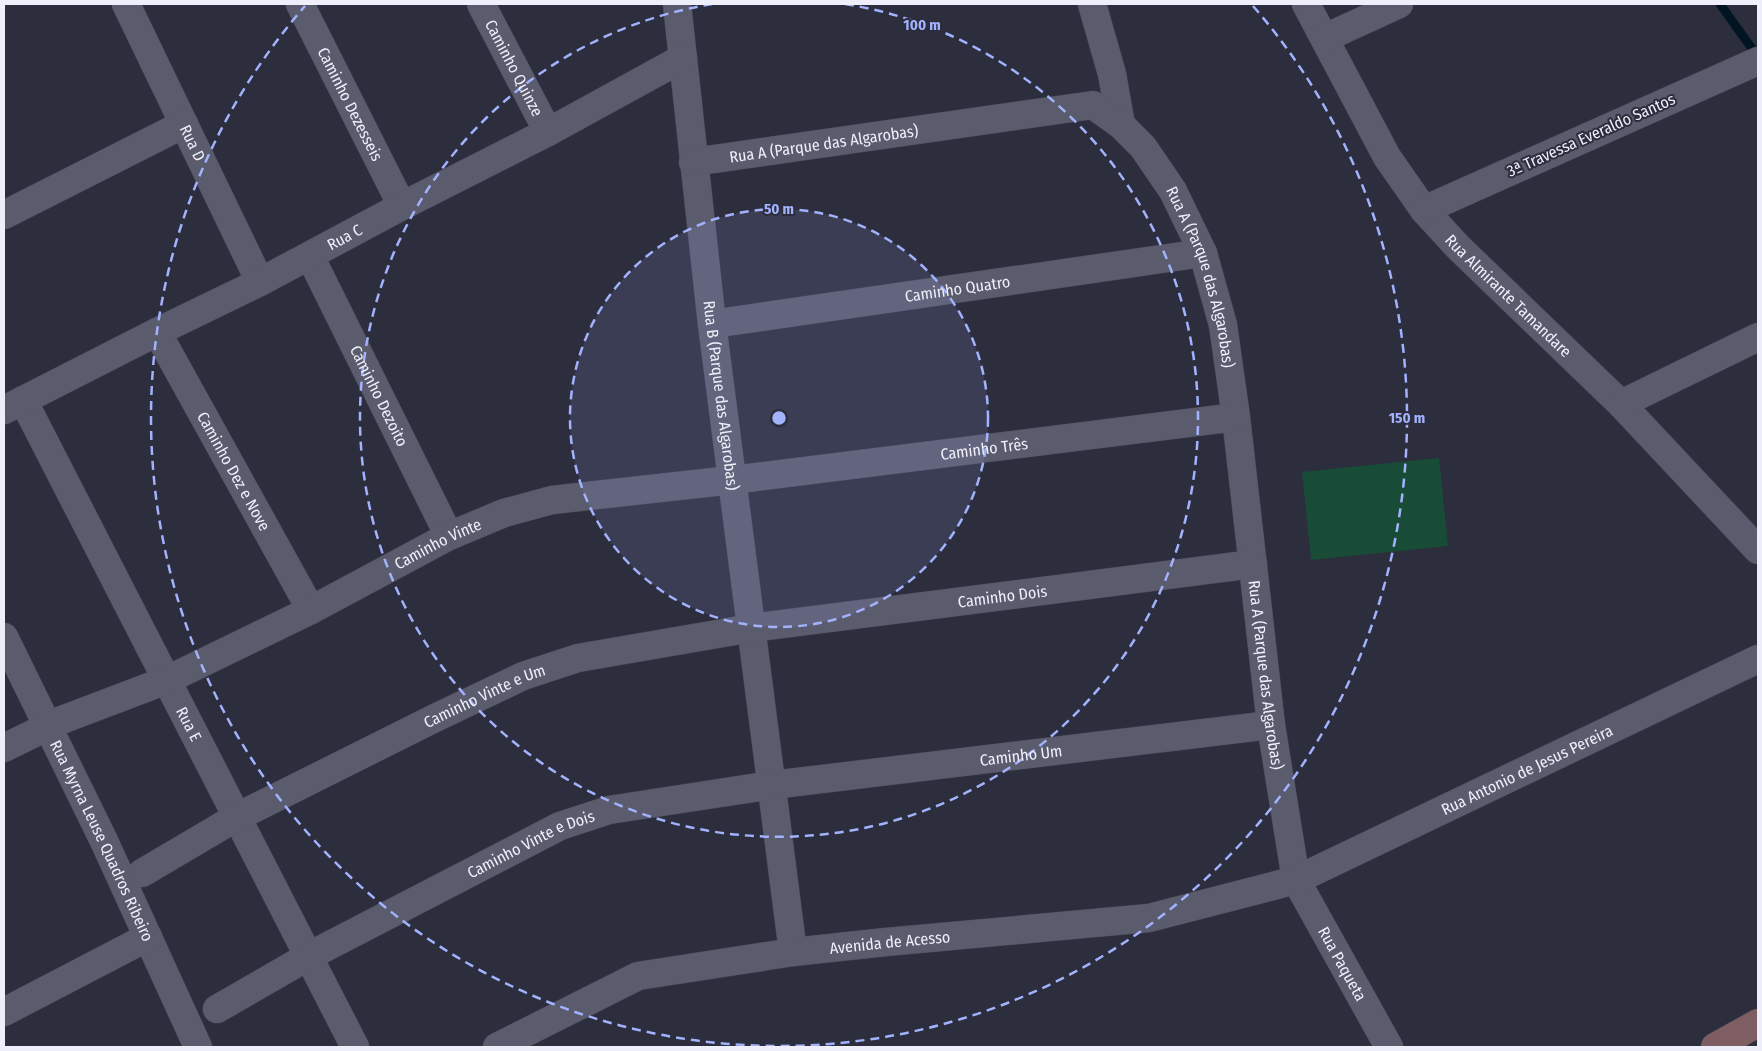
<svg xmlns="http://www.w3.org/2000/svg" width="1762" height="1051" viewBox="0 0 1762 1051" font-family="'Fira Sans Condensed',sans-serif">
  <rect width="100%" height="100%" fill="#2c2d3d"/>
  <polygon fill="#184c37" points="1439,458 1448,546 1311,560 1302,472"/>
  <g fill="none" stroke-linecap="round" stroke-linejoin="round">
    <polyline stroke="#001422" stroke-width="9" points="1720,4 1758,57"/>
    <defs>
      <g id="minor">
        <path id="s1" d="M126,4l134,278"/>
        <path id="s2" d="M300,4l102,202"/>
        <path id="s3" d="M481,4l67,128"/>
        <path id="s4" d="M677,4l35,320 81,628"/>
        <polyline points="1092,4 1112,74 1121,125"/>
        <path id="s5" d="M1306,4l81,153 37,53 34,37 163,157 137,146"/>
        <polyline points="1325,38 1399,4"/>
        <path id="s6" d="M693,162l400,-57 28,20 22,22 30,44 30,62 20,72 13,92 35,308 25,155 93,167"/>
        <polyline points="1424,210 1758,61"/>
        <polyline points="4,215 184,124"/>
        <path id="s7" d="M310,256l139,280"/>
        <path id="s8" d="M712,324l491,-71"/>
        <path id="s9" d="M157,332l154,278"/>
        <path id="s10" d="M23,400l332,647"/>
        <polyline points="1621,404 1758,337"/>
        <path id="s11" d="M4,410l153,-78 103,-50 142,-76 146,-74 135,-74"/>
        <path id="s12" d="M4,637l100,204 94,206"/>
        <path id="s13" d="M4,748l55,-27 108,-41 144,-70 138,-74 55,-23 48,-13 180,-20 504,-63"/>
        <path id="s14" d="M142,873l95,-56 198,-99 88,-42 55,-18 174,-30 501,-64"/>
        <path id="s15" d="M217,1009l92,-53 251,-130 49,-16 163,-25 499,-60"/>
        <polyline points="4,1012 148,937"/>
        <path id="s16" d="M497,1047l141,-71 155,-24 93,-10 263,-24 147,-38 462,-221"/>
      </g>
      <polyline id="secondary" points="1715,1047 1758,1023"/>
    </defs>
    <use href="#minor" stroke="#484957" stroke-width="29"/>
    <use href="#secondary" stroke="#484957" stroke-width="29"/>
    <use href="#minor" stroke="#5a5b6d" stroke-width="28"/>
    <use href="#secondary" stroke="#7e5e62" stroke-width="28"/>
  </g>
  <circle cx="779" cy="418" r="209" fill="#a2b2fd" fill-opacity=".12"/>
  <g fill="none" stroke="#a2b2fd" stroke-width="2.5" stroke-dasharray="9 6">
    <circle cx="779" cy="418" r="209"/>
    <path d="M845 4A419 419 0 1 1 713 4"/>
    <path d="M1253 6A628 628 0 1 1 305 6"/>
  </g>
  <g text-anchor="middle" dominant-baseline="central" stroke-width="4" stroke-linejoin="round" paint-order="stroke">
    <g font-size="16" fill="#eeeffa" stroke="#2c2d3d">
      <text stroke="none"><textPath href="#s3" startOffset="72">Caminho Quinze</textPath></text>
      <text stroke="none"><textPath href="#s2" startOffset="112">Caminho Dezesseis</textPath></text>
      <text transform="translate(1591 135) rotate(-24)">3ª Travessa Everaldo Santos</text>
      <text stroke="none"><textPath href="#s1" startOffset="154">Rua D</textPath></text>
      <text stroke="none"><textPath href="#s6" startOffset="132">Rua A (Parque das Algarobas)</textPath></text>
      <text stroke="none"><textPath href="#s11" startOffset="382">Rua C</textPath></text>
      <text stroke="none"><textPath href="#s6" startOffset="614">Rua A (Parque das Algarobas)</textPath></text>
      <text stroke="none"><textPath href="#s8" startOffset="248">Caminho Quatro</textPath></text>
      <text stroke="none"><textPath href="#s5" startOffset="358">Rua Almirante Tamandare</textPath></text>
      <text stroke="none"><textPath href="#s4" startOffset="394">Rua B (Parque das Algarobas)</textPath></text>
      <text stroke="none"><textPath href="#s7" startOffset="156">Caminho Dezoito</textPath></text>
      <text stroke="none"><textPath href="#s13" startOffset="1038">Caminho Três</textPath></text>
      <text stroke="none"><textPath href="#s9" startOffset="159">Caminho Dez e Nove</textPath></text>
      <text stroke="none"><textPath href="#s13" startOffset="480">Caminho Vinte</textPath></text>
      <text stroke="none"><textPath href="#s14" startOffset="916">Caminho Dois</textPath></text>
      <text stroke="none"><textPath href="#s6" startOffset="1019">Rua A (Parque das Algarobas)</textPath></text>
      <text stroke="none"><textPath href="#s14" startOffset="386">Caminho Vinte e Um</textPath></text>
      <text stroke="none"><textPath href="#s10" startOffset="364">Rua E</textPath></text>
      <text stroke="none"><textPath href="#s15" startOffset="856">Caminho Um</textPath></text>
      <text stroke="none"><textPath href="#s16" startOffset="1080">Rua Antonio de Jesus Pereira</textPath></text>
      <text stroke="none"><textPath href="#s12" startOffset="226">Rua Myrna Leuse Quadros Ribeiro</textPath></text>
      <text stroke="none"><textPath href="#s15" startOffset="355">Caminho Vinte e Dois</textPath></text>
      <text stroke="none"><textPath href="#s16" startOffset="412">Avenida de Acesso</textPath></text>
      <text stroke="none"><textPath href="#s6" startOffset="1322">Rua Paqueta</textPath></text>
    </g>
  </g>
  <circle cx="779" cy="418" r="8" fill="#a2b2fd" stroke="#2c2d3d" stroke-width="2.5"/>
  <g font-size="15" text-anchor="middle" font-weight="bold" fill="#a2b2fd" stroke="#2c2d3d" stroke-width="4" stroke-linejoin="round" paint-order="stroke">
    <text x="922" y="30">100 m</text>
    <text x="779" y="214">50 m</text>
    <text x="1407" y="423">150 m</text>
  </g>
  <rect width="1762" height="1051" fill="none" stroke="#eeeffa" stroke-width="10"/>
</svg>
